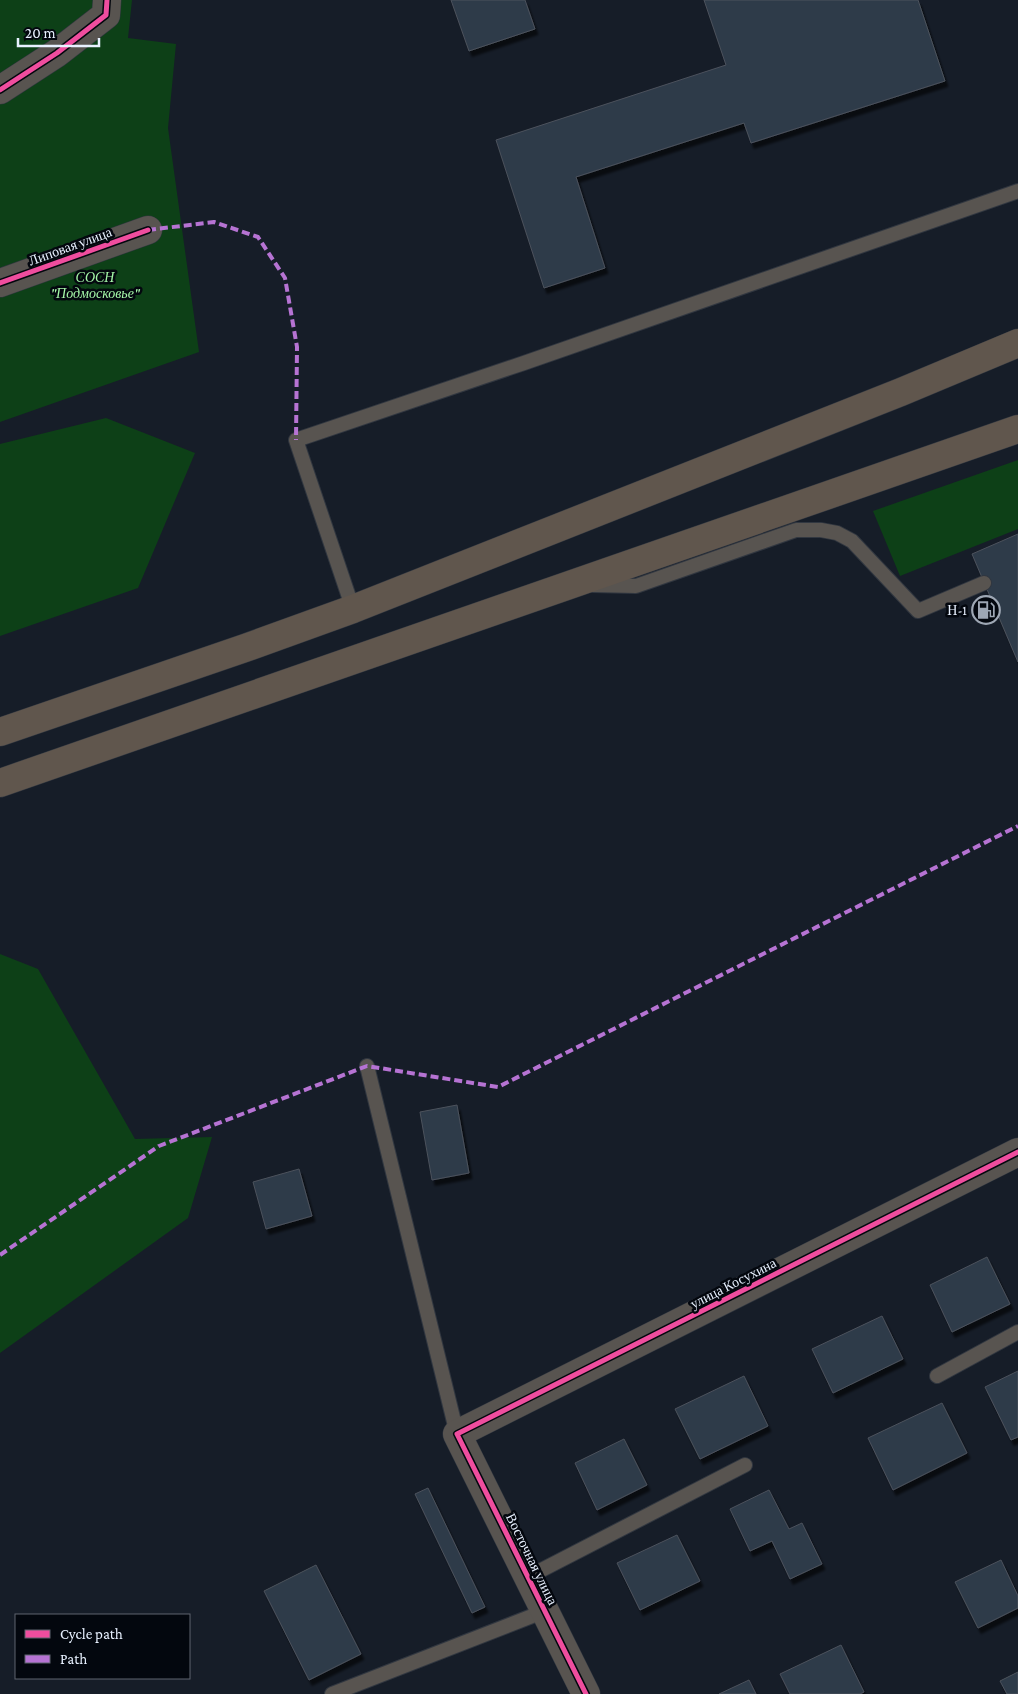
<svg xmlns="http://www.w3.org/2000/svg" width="1018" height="1694" viewBox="0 0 1018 1694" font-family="'Crimson Pro',serif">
  <defs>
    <filter id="shadow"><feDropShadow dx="3" dy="5.5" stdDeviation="1" flood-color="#0009"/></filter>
  </defs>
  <rect width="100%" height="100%" fill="#161d28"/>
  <g fill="#0d4017">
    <polygon points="0,0 132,0 128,38 176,44 168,128 199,352 0,422"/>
    <polygon points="106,418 195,453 138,588 0,636 0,444"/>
    <polygon points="1018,460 1018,529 900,576 873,511"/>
    <polygon points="0,954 38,969 135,1139 212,1137 188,1218 0,1353"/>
  </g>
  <g fill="#2e3a4a" stroke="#4c525c" filter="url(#shadow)">
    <polygon points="451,0 525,0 535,29 469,51"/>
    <polygon points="704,0 918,0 945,81 751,143 744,123 576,177 605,268 544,288 496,140 726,65"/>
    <polygon points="1018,534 1018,662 972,554"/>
    <polygon points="457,1105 469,1173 432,1180 420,1112"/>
    <polygon points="299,1169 312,1216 266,1229 253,1182"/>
    <polygon points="987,1257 1010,1304 952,1332 930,1285"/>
    <polygon points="882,1316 903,1359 833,1393 812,1349"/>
    <polygon points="1018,1371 1018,1437 1011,1440 985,1387"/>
    <polygon points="744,1376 768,1426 700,1459 675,1409"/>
    <polygon points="942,1403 967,1453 893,1490 868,1438"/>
    <polygon points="624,1439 647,1485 597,1510 575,1463"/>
    <polygon points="428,1488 485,1607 472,1613 415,1494"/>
    <polygon points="769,1490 789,1529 802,1523 822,1564 790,1579 772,1541 750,1551 730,1509"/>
    <polygon points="677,1535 700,1581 640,1610 617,1563"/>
    <polygon points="1001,1560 1018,1596 1018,1608 978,1628 955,1582"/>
    <polygon points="316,1565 361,1654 309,1680 264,1591"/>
    <polygon points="841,1645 864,1692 860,1694 790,1694 780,1674"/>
    <polygon points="1018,1672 1018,1694 1007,1694 1000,1681"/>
    <polygon points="749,1680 756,1694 719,1694"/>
  </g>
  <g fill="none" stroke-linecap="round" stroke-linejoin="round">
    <defs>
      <g id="lane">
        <polyline points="593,585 636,586 796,530 821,530 837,533 852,541 918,611 984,583"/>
        <polyline points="353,609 296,440 524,363 1018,191"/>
        <polyline points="367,1066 457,1434"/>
        <polyline points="937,1376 1018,1332"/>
        <polyline points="528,1577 745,1465"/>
        <polyline points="332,1694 545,1611"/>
      </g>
      <g id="street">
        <polyline points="0,90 57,53 106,15 107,0"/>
        <polyline points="0,283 148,230"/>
        <polyline points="586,1694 457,1434 1018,1152"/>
      </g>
      <g id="highway">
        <polyline points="0,732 245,648 353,609 901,392 1018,343"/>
        <polyline points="0,783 1018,429"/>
      </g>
    </defs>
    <use href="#lane" stroke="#313740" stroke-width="16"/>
    <use href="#street" stroke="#313740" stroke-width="29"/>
    <use href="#highway" stroke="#313740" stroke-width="29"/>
    <use href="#lane" stroke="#585450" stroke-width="14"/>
    <use href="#street" stroke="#585450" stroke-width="28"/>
    <use href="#highway" stroke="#60564d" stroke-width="28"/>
    <g stroke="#b673d3" stroke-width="4" stroke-dasharray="8 4" stroke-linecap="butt">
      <polyline points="148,230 214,222 258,237 285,278 297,347 296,440"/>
      <polyline points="0,1255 159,1146 367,1066 498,1087 1018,826"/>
    </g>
    <defs>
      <g id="cycleway">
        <polyline points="0,90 57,53 106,15 107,0"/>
        <polyline points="0,283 148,230"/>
        <polyline points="586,1694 457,1434 1018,1152"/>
      </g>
    </defs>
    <use href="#cycleway" stroke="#03070e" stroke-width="8"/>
    <use href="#cycleway" stroke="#ef4d9e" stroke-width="5"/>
  </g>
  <defs>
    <symbol id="fuel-ring" viewBox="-11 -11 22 22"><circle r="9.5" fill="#03070e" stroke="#9ea7b4" stroke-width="1.5"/><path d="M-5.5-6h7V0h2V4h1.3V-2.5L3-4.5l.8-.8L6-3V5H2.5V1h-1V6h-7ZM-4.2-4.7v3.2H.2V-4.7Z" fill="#9ea7b4"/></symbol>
  </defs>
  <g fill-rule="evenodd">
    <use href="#fuel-ring" x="970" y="594" width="32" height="32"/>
  </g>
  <g text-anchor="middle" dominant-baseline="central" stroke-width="5" stroke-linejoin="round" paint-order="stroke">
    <g font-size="14" fill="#e8f1ff" stroke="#03070e">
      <text transform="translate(70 246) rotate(-20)">Липовая улица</text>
      <text transform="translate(733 1283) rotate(-27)">улица Косухина</text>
      <text transform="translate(532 1559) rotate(64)">Восточная улица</text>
    </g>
    <g font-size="14" font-style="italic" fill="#a5f8a8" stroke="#03070e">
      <text x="95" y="277">СОСН<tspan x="95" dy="16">"Подмосковье"</tspan></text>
    </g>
    <g font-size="14" fill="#e8f1ff" stroke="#03070e" text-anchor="end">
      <text x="967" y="610">Н-1</text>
    </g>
  </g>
  <rect x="15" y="1614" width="175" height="65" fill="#03070e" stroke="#5f656e"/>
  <rect x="25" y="1630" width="25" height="8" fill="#ef4d9e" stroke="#5f656e"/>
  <text x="60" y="1639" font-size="15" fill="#e8f1ff">Cycle path</text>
  <rect x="25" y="1655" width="25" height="8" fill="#b673d3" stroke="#5f656e"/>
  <text x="60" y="1664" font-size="15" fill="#e8f1ff">Path</text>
  <path d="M18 38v8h81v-8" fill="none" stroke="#e8f1ff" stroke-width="2.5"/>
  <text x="25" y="38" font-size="15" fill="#e8f1ff" stroke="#03070e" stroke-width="4" paint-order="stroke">20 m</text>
</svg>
